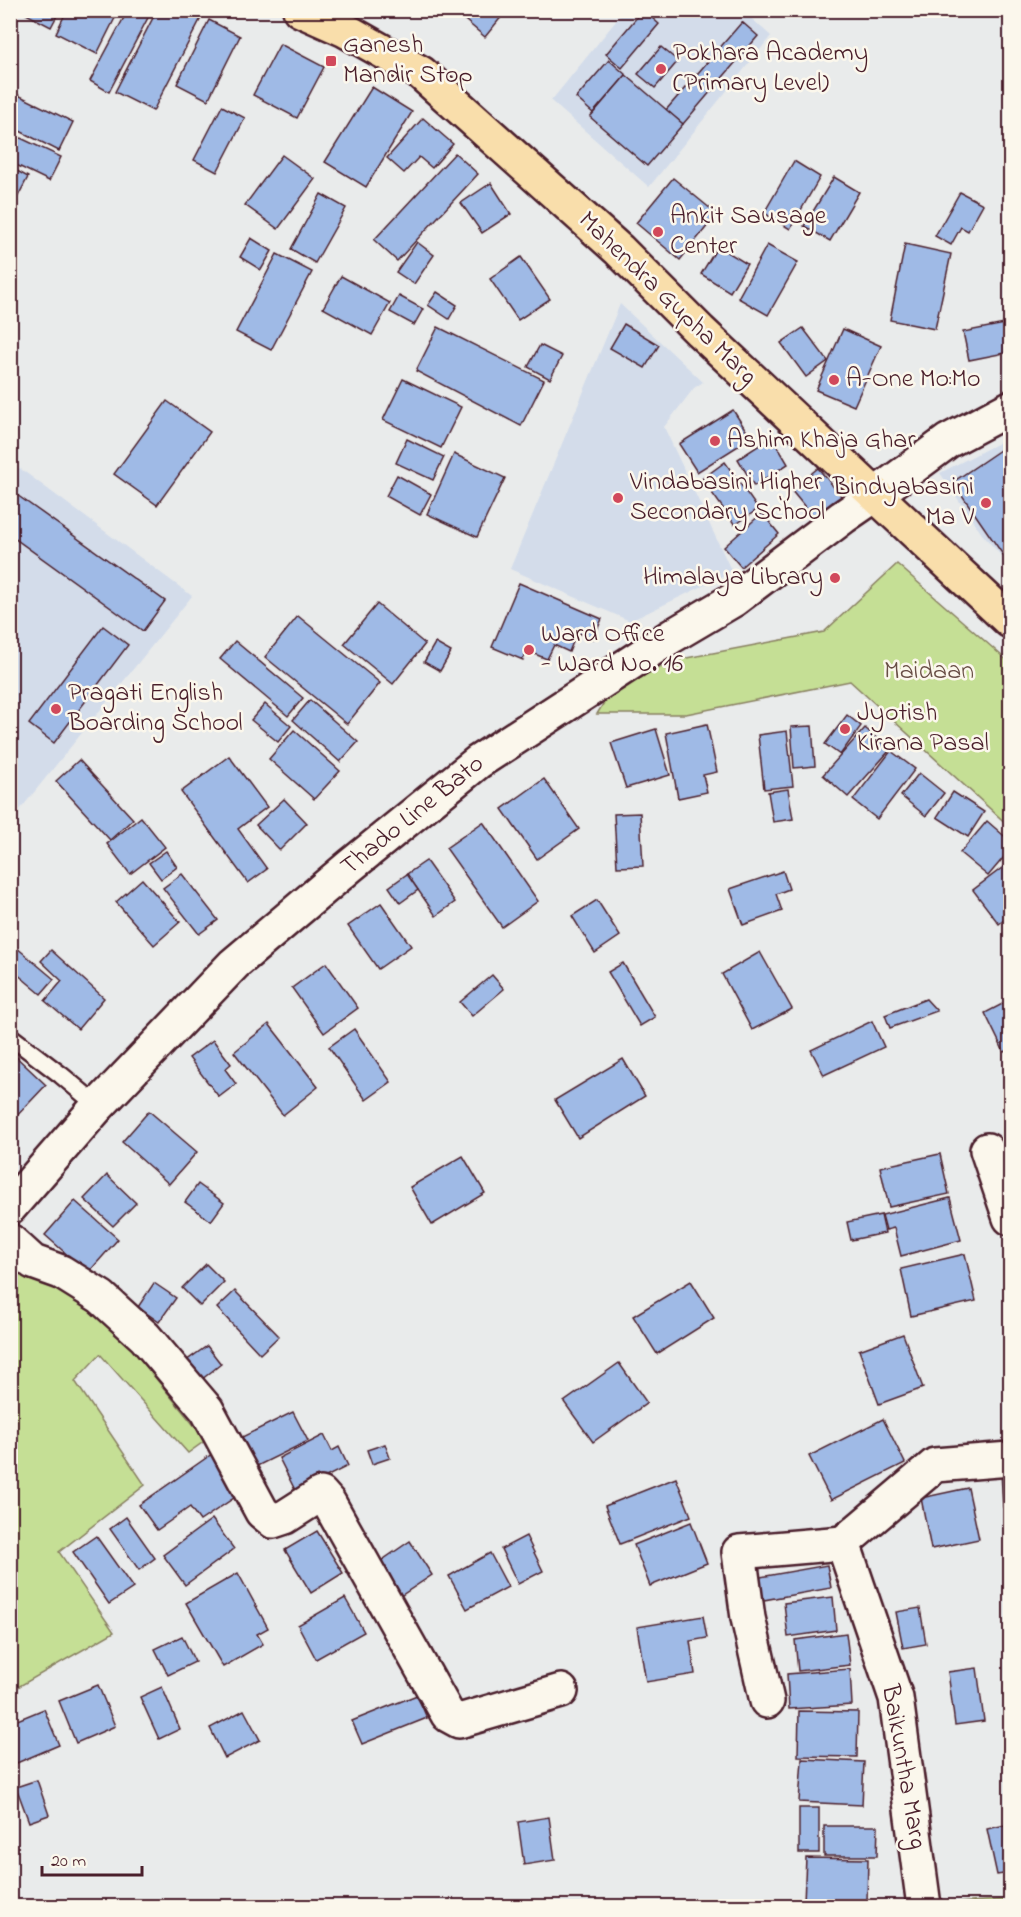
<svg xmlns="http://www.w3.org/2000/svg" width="1021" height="1917" viewBox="0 0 1021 1917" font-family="'Indie Flower',sans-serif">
  <rect width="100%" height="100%" fill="#e9ebeb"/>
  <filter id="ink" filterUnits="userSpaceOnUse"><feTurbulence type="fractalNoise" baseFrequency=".0167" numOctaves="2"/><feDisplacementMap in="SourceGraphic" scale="12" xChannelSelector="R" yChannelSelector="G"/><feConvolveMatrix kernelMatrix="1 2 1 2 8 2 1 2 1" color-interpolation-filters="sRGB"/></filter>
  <g filter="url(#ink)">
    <g fill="#d3dcea">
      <polygon points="624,11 743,11 771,36 649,187 551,101"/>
      <polygon points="620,304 703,382 694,388 664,427 732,572 630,621 510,569"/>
      <polygon points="1010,437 1010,566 982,534 940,473"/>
      <polygon points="10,461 192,596 11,821 10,821"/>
    </g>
    <g fill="#c5df95" stroke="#887f60" stroke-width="1.5">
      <polygon points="897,564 1010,663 1010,827 850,681 686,714 597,714 611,691 676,660 824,632"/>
      <polygon points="11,1254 114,1327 206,1440 188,1453 100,1354 75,1381 145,1485 59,1552 114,1632 11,1691"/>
      <polygon points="1010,1899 1010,1906 959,1906 958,1903"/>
    </g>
    <g fill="#9fbae6" stroke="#4a1f2b" stroke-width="1.5">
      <polygon points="25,10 60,10 51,27 24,13"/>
      <polygon points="67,10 119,10 97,54 56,33"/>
      <polygon points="128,10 152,10 109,92 90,81"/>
      <polygon points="157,10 187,10 201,18 153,111 115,92"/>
      <polygon points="453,10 507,10 485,37"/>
      <polygon points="643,10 659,24 622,68 606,54"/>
      <polygon points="209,20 240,36 208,100 177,84"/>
      <polygon points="742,22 758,36 683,124 666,110"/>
      <polygon points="280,44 324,67 297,118 253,95"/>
      <polygon points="661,47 678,61 655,88 638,74"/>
      <polygon points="609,60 626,75 593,113 576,98"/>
      <polygon points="626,75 683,124 647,166 590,117"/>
      <polygon points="372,87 412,112 366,187 325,162"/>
      <polygon points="10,91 73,122 59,151 10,126"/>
      <polygon points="222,106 245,118 217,172 194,160"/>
      <polygon points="423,118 453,144 432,168 419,157 404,173 387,158"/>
      <polygon points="10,133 61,157 49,181 10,162"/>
      <polygon points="455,153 478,174 397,261 374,240"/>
      <polygon points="282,155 315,179 278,229 245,205"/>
      <polygon points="794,161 820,177 790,229 764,213"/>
      <polygon points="10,167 28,177 15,202 10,199"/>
      <polygon points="834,177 859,192 830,241 804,226"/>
      <polygon points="673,178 717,214 680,260 636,223"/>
      <polygon points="491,183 511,214 482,233 461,203"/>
      <polygon points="960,192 983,204 968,231 961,227 951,245 935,236"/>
      <polygon points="321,194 346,208 315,263 291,249"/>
      <polygon points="251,238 272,251 261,270 240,257"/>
      <polygon points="417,242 434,255 414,284 396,272"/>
      <polygon points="905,244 951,254 935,329 890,320"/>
      <polygon points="767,245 798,262 768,315 738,298"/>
      <polygon points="718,246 747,264 730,292 701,274"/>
      <polygon points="277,254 312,272 271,350 236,332"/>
      <polygon points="521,257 550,299 518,320 490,279"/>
      <polygon points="341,276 390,303 372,335 323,308"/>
      <polygon points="437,292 457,305 449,319 428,305"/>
      <polygon points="399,296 423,309 414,325 390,312"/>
      <polygon points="1010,323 1010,352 969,360 963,332"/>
      <polygon points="624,324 659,345 645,368 610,348"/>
      <polygon points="438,327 544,380 521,426 416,371"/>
      <polygon points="803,328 828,361 806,377 781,343"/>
      <polygon points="843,329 881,346 854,406 816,390"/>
      <polygon points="540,345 562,356 550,379 528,367"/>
      <polygon points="403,379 461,407 441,448 383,420"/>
      <polygon points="167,401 210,432 157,505 114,474"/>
      <polygon points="733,410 751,438 697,472 679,444"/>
      <polygon points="772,437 788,464 754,486 738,459"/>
      <polygon points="407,439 444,457 433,480 396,463"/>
      <polygon points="1006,446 1010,453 1010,565 953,482"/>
      <polygon points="454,454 505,478 477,537 427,514"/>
      <polygon points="725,462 758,509 735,525 702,479"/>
      <polygon points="818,468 842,497 815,519 791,490"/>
      <polygon points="397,475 431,494 420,515 386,496"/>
      <polygon points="10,490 165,601 143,631 10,535"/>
      <polygon points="762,513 779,534 741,567 724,547"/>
      <polygon points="519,583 602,619 593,639 577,632 569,652 554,645 547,659 527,651 523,660 492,647"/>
      <polygon points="377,604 425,644 393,684 344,644"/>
      <polygon points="298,616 380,683 347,724 265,657"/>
      <polygon points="103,626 128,645 54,743 29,724"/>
      <polygon points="235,641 303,698 288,716 220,659"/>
      <polygon points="435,643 451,652 440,671 424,662"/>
      <polygon points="310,700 358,742 340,762 293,720"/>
      <polygon points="265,704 291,726 278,742 251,720"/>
      <polygon points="847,715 861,726 840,755 825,744"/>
      <polygon points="707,724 717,772 703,775 707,792 678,798 666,733"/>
      <polygon points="812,726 815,766 794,768 791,727"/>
      <polygon points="865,728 890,750 848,797 823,775"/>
      <polygon points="656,729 670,775 626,788 611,743"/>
      <polygon points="294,730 340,771 314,799 269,759"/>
      <polygon points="787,731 793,786 764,789 758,735"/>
      <polygon points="891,751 915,769 877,819 853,800"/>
      <polygon points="229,756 267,807 238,829 267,869 248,883 181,792"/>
      <polygon points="79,760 133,819 110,840 56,781"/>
      <polygon points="919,773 944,793 926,816 901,796"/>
      <polygon points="544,779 579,829 537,859 502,809"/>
      <polygon points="788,789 793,819 773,822 768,792"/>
      <polygon points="953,792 984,812 968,837 937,817"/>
      <polygon points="284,799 307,823 280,850 256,825"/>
      <polygon points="640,813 643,866 617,867 614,814"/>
      <polygon points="141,817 165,847 130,874 107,844"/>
      <polygon points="987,821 1010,841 1010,850 988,876 960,853"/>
      <polygon points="483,822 538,901 502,927 446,848"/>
      <polygon points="166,851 177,867 161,879 149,863"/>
      <polygon points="426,861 455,902 436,916 407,874"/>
      <polygon points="1010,862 1010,915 999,924 973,890"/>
      <polygon points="783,871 789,889 776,894 782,911 743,925 730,889"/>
      <polygon points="182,874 218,920 199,934 163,888"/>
      <polygon points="407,874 418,890 400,903 389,887"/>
      <polygon points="142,879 180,922 154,945 116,902"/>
      <polygon points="597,900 620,936 595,953 572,916"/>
      <polygon points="381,903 411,946 378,969 348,926"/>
      <polygon points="10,942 54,979 41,994 10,968"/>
      <polygon points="51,950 104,998 78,1029 45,1001 62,981 41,961"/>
      <polygon points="760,952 792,1009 752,1030 722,974"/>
      <polygon points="326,963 358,1008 324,1033 292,988"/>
      <polygon points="623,963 655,1017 640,1026 608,972"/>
      <polygon points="492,975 504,989 472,1016 460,1002"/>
      <polygon points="926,999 937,1011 890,1028 885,1015"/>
      <polygon points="1010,1000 1010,1049 1004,1052 985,1013"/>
      <polygon points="872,1021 884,1047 824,1075 811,1050"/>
      <polygon points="269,1024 318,1087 283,1115 234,1052"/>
      <polygon points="354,1029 391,1082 366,1100 329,1047"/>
      <polygon points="213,1040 231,1064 225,1069 236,1084 219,1097 189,1058"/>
      <polygon points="10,1051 46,1085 12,1121 10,1119"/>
      <polygon points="623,1059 645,1096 578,1138 555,1100"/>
      <polygon points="149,1111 197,1152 169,1184 122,1142"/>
      <polygon points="940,1154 949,1194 889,1207 880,1167"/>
      <polygon points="463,1156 485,1193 432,1225 410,1187"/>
      <polygon points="107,1175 136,1203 113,1226 84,1199"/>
      <polygon points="198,1184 224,1203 211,1221 185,1202"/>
      <polygon points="950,1198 961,1240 901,1256 894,1228 886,1230 882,1215"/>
      <polygon points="75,1201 118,1239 88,1273 45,1235"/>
      <polygon points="881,1215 885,1233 851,1240 847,1222"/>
      <polygon points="965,1254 976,1301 911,1316 901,1269"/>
      <polygon points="206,1264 224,1282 200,1306 182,1288"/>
      <polygon points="691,1281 714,1318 657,1354 633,1316"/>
      <polygon points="154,1283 176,1298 159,1322 138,1307"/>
      <polygon points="235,1291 279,1336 260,1354 217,1308"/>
      <polygon points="903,1334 923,1388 879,1404 859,1350"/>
      <polygon points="207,1346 221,1364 201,1380 186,1361"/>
      <polygon points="619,1363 647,1403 593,1442 564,1402"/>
      <polygon points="293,1412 308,1441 255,1467 240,1438"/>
      <polygon points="883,1419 905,1463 831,1500 809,1456"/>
      <polygon points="324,1435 332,1451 339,1447 348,1466 296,1492 279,1458"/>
      <polygon points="385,1444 390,1458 372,1464 367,1450"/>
      <polygon points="219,1449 247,1489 200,1521 190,1507 157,1530 139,1505"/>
      <polygon points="1001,1473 1010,1473 1010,1506 1003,1507"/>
      <polygon points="676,1478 691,1516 620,1544 605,1506"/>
      <polygon points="968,1488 979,1539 931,1549 921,1498"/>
      <polygon points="126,1517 155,1558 139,1570 110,1529"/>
      <polygon points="212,1519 234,1549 185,1585 163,1555"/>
      <polygon points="691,1522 707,1563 650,1586 634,1545"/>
      <polygon points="317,1531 343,1573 311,1593 285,1550"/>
      <polygon points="96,1536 133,1588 109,1604 73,1552"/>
      <polygon points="526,1536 543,1571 518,1584 501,1549"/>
      <polygon points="410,1541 432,1575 390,1603 368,1570"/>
      <polygon points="490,1553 508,1587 467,1609 449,1576"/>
      <polygon points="827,1565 831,1588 758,1601 755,1578"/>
      <polygon points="238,1573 268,1628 257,1634 263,1644 223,1667 186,1603"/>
      <polygon points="833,1597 836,1630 788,1637 784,1603"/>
      <polygon points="345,1598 364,1632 316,1659 298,1625"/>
      <polygon points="920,1608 926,1644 903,1648 896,1612"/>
      <polygon points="703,1616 707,1638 690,1641 695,1674 646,1682 637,1627"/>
      <polygon points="846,1633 850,1665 798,1671 795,1640"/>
      <polygon points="182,1636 195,1662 168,1675 155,1649"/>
      <polygon points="977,1668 984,1721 955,1725 948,1672"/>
      <polygon points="850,1669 852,1705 789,1709 787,1674"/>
      <polygon points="98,1685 115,1726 76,1743 59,1701"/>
      <polygon points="162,1687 180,1729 159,1739 140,1697"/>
      <polygon points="417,1695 427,1718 362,1744 352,1721"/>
      <polygon points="44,1709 59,1745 12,1765 10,1760 10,1723"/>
      <polygon points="244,1710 260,1740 225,1758 210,1728"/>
      <polygon points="799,1711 858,1712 857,1757 798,1756"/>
      <polygon points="802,1759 864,1762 862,1805 799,1802"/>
      <polygon points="37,1780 49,1815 29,1822 16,1787"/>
      <rect x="799" y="1808" width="20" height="45"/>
      <polygon points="549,1817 555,1860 524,1865 518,1822"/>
      <polygon points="1010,1824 1010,1873 997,1875 987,1829"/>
      <polygon points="824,1826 878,1826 877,1856 824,1856"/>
      <polygon points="806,1858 868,1859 867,1902 804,1901"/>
    </g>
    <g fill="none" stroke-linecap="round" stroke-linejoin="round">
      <defs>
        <polyline id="service" points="10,1036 61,1075 98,1106"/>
        <g id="minor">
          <polyline points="875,495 948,441 1010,408"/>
          <polyline points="987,1150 1010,1218"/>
          <polyline points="10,1241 33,1262 61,1272 101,1297 145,1337 207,1410 262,1512 273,1521 285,1517 321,1494 329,1503 448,1715 459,1721 561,1691"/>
          <polyline points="767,1701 748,1618 739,1552 843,1543"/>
          <polyline points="924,1906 896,1698 843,1543 935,1465 1010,1459"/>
        </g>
        <polyline id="secondary" points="10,1207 98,1106 234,964 350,866 478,762 672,636 733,600 843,517 875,495"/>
        <polyline id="primary" points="300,10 345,30 421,73 619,250 700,331 1010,621"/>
      </defs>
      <use href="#service" stroke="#4a1f2b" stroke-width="21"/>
      <use href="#minor" stroke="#4a1f2b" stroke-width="38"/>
      <use href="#secondary" stroke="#4a1f2b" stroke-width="38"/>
      <use href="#primary" stroke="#4a1f2b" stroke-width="38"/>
      <use href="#service" stroke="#fbf7ec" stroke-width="16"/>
      <use href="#minor" stroke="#fbf7ec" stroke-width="33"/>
      <use href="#secondary" stroke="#fbf7ec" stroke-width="33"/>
      <use href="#primary" stroke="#f9deab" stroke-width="33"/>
    </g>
  </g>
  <g fill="#d1495b" stroke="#fbf7ec" stroke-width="2">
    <rect x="325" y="55" width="12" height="12" rx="3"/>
    <circle cx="661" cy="69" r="6"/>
    <circle cx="658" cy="232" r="6"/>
    <circle cx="834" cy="380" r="6"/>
    <circle cx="715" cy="441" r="6"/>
    <circle cx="618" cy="498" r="6"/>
    <circle cx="986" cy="503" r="6"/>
    <circle cx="835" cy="578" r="6"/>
    <circle cx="529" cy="650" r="6"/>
    <circle cx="56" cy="709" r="6"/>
    <circle cx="845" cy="729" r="6"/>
  </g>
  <g text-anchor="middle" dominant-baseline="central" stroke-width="5" stroke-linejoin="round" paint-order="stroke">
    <g font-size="26" fill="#4a1f2b" stroke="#fbf7ec" text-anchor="start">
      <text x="343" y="46">Ganesh<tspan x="343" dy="30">Mandir Stop</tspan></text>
      <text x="673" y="54">Pokhara Academy<tspan x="673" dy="30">(Primary Level)</tspan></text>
      <text x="670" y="217">Ankit Sausage<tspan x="670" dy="30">Center</tspan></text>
      <text x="846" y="380">A-One Mo:Mo</text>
      <text x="727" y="441">Ashim Khaja Ghar</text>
      <text x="630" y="483">Vindabasini Higher<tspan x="630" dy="30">Secondary School</tspan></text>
      <text x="974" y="488" text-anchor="end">Bindyabasini<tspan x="974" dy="30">Ma V</tspan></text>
      <text x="823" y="578" text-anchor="end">Himalaya Library</text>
      <text x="541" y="635">Ward Office<tspan x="541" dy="30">- Ward No. 16</tspan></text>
      <text x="68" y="694">Pragati English<tspan x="68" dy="30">Boarding School</tspan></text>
      <text x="857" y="714">Jyotish<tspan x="857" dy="30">Kirana Pasal</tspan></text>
    </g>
    <g font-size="26" fill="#4a1f2b" stroke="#fbf7ec">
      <text transform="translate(667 299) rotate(44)">Mahendra Gupha Marg</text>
      <text transform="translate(413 816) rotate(-39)">Thado Line Bato</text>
      <text transform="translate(903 1767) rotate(80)">Baikuntha Marg</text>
    </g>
    <g font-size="26" fill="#694f46" stroke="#fbf7ec">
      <text x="929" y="672">Maidaan</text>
    </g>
  </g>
  <rect width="1021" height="1917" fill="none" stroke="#fbf7ec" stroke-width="36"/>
  <rect x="18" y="18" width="985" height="1881" fill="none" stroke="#4a1f2b" stroke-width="2" filter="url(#ink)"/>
  <path d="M42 1866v9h100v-9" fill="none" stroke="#4a1f2b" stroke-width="3"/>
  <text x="51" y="1866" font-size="18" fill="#4a1f2b" stroke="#fbf7ec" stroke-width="4.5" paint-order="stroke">20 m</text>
</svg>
